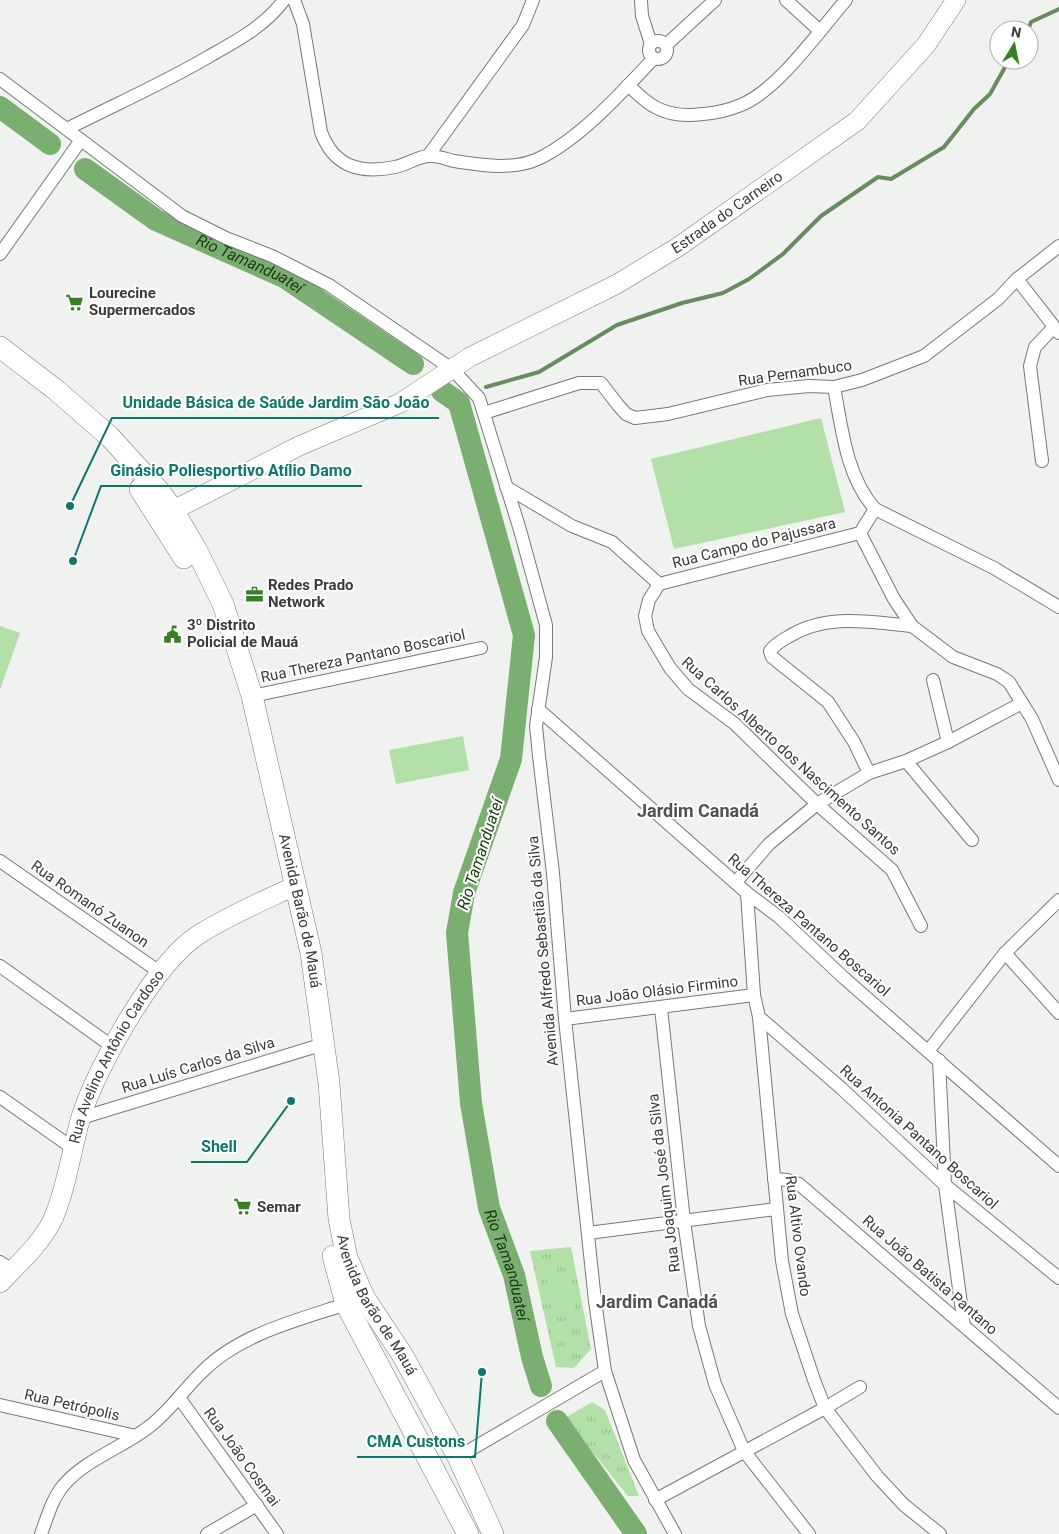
<svg xmlns="http://www.w3.org/2000/svg" width="1059" height="1534" viewBox="0 0 1059 1534" font-family="Roboto,sans-serif">
  <defs>
    <pattern id="grass-tufts" width="24" height="20" patternUnits="userSpaceOnUse" patternTransform="scale(1.25)"><rect width="24" height="20" fill="#b2e0a8"/><path d="M3 7l-1-3M5 7V3M7 7l1-3M15 17l-1-3M17 17v-4M19 17l1-3" fill="none" stroke="#9ac191"/></pattern>
  </defs>
  <rect width="100%" height="100%" fill="#eff2ef"/>
  <g fill="url(#grass-tufts)">
    <polygon points="571,1247 591,1349 574,1368 556,1367 530,1251"/>
    <polygon points="592,1402 605,1410 639,1496 628,1496 565,1418"/>
  </g>
  <g fill="#b2e0a8">
    <polygon points="821,418 845,512 674,549 651,459"/>
    <polygon points="0,626 20,633 0,690"/>
    <polygon points="463,736 469,770 396,784 389,750"/>
    <polygon points="568,1275 576,1314 555,1315 546,1278"/>
  </g>
  <g fill="none" stroke-linecap="round" stroke-linejoin="round">
    <g stroke="#688c60" stroke-width="4">
      <polyline points="1028,30 1031,22 1059,9"/>
      <polyline points="486,387 539,372 617,325 682,303 723,293 749,279 783,254 821,216 878,177 891,179 944,147 974,109 990,94 1009,60"/>
    </g>
    <g stroke="#7baf71" stroke-width="22">
      <polyline points="0,107 50,144"/>
      <path id="s1" d="M85,169l71,51 128,57 129,87"/>
      <path id="s2" d="M442,391l17,12 65,232 -13,124 -47,134 -7,40 14,170 18,105 25,67 18,82 9,29"/>
      <polyline points="557,1421 636,1534"/>
    </g>
    <defs>
      <g id="street">
        <path d="M294,0l9,24 18,108c13,35 39,42 74,35 11,-2 22,-10 33,-11 7,-1 18,3 26,5 27,4 60,10 86,-3 42,-21 82,-66 114,-100"/>
        <polyline points="641,0 642,16 651,44"/>
        <polyline points="786,0 820,31"/>
        <circle cx="658" cy="50" r="9"/>
        <polyline points="666,45 715,0"/>
        <polyline points="0,79 182,216 226,238 272,256 329,285 452,369 479,398 520,530 546,625 546,657 536,726 539,756 553,873 565,1019 595,1301 605,1371 634,1460 675,1534"/>
        <path d="M628,85c8,7 17,17 27,22 14,8 33,9 48,7 13,-1 26,-4 38,-9 37,-15 78,-74 105,-105"/>
        <path d="M67,129c47,-24 95,-45 141,-72 28,-16 56,-30 76,-57"/>
        <polyline points="428,156 523,25 533,0"/>
        <polyline points="0,254 81,140"/>
        <polyline points="1017,279 1059,333"/>
        <path d="M834,387c8,42 12,89 41,122l119,59 65,39"/>
        <polyline points="484,413 579,383 601,383 618,405 626,414 635,418 668,414 767,390 809,386 834,387 862,380 924,356 998,299 1017,279 1059,246"/>
        <polyline points="1042,461 1030,366 1035,347 1054,327"/>
        <polyline points="506,487 572,526 612,542 659,584"/>
        <polyline points="860,533 894,599 912,626 953,657 997,674 1009,682 1032,719 1059,780"/>
        <polyline points="659,584 649,600 645,616 648,631 670,668 688,689 735,724 817,804 892,870 921,926"/>
        <polyline points="659,584 860,533 875,509"/>
        <polyline points="933,680 948,742"/>
        <polyline points="252,696 481,648"/>
        <polyline points="538,709 747,893 779,917 844,978 1059,1166"/>
        <polyline points="906,761 972,840"/>
        <path d="M869,773l-15,-31 -26,-40 -56,-45 -2,-6c5,-7 11,-10 18,-14 38,-24 81,-15 124,-11"/>
        <polyline points="0,861 161,973"/>
        <polyline points="736,882 769,844 817,804 869,773 906,761 948,742 1022,703"/>
        <polyline points="747,893 754,995 759,1017 782,1261 792,1314 814,1380 825,1408 877,1476 904,1505 940,1534"/>
        <polyline points="1005,953 1059,1013"/>
        <polyline points="0,966 113,1047"/>
        <polyline points="661,1008 684,1221 699,1326 715,1384 744,1451 809,1534"/>
        <polyline points="759,1017 841,1088 945,1185 1059,1278"/>
        <polyline points="565,1019 754,995"/>
        <polyline points="929,1050 1005,953 1059,900"/>
        <polyline points="939,1060 945,1185 964,1326"/>
        <polyline points="0,1097 74,1149"/>
        <polyline points="81,1118 324,1044"/>
        <polyline points="774,1179 787,1180 799,1184 1059,1408"/>
        <polyline points="588,1233 776,1209"/>
        <polyline points="0,1262 12,1270"/>
        <polyline points="180,1399 277,1534"/>
        <polyline points="0,1405 136,1436"/>
        <polyline points="458,1457 605,1371"/>
        <polyline points="655,1500 825,1408 860,1387"/>
        <path d="M41,1534c6,-16 11,-35 22,-48 21,-26 61,-39 87,-60 21,-16 34,-37 53,-55 37,-37 95,-51 143,-67"/>
        <polyline points="207,1534 257,1505"/>
      </g>
      <g id="secondary">
        <path id="s3" d="M160,517l139,-71 101,-43 70,-46 147,-73 61,-37 179,-126 69,-76 30,-45"/>
        <path id="s4" d="M0,1283c18,-19 41,-39 53,-64 14,-32 18,-68 28,-102 15,-49 74,-154 117,-182 28,-18 58,-31 88,-45"/>
      </g>
      <g id="primary">
        <path id="s5" d="M0,347l56,43 54,47 50,55 13,18 23,39 27,55 29,92 59,257 18,130 10,136 8,39 17,39 39,59 55,101 35,77"/>
        <polyline points="140,489 184,558"/>
        <polyline points="333,1256 346,1304 468,1534"/>
      </g>
    </defs>
    <use href="#street" stroke="#777976" stroke-width="14"/>
    <use href="#secondary" stroke="#777976" stroke-width="20"/>
    <use href="#primary" stroke="#777976" stroke-width="22"/>
    <use href="#street" stroke="#fff" stroke-width="12"/>
    <use href="#secondary" stroke="#fff" stroke-width="19"/>
    <use href="#primary" stroke="#fff" stroke-width="21"/>
  </g>
  <defs>
    <symbol id="supermarket-bare" viewBox="-9 -9 18 18"><path d="M-6-5.5h2.5l.6 2H6L4.5 2H-2.5L-4.4-4H-6ZM-1.5 3.2a1.3 1.3 0 1 0 .1 0ZM3 3.2a1.3 1.3 0 1 0 .1 0Z" fill="#378026" stroke="#fefffe" stroke-width="2.5" paint-order="stroke"/></symbol>
    <symbol id="office-bare" viewBox="-9 -9 18 18"><path d="M-6-3h4V-5.5h4V-3h4V5H-6ZM-1-4.5V-3h2v-1.5ZM-6 0V1H6V0Z" fill="#378026" stroke="#fefffe" stroke-width="2.5" paint-order="stroke"/></symbol>
    <symbol id="civic-bare" viewBox="-9 -9 18 18"><path d="M-.6-6.5H3V-4.5H.6V-3L4-1V1h2V6H-6V1h2V-1L-.6-3ZM-1.2 2.5V6h2.4V2.5Z" fill="#378026" stroke="#fefffe" stroke-width="2.5" paint-order="stroke"/></symbol>
  </defs>
  <g fill-rule="evenodd">
    <use href="#supermarket-bare" x="62" y="290" width="25" height="25"/>
    <use href="#office-bare" x="242" y="582" width="25" height="25"/>
    <use href="#civic-bare" x="160" y="622" width="25" height="25"/>
    <use href="#supermarket-bare" x="230" y="1194" width="25" height="25"/>
  </g>
  <g text-anchor="middle" dominant-baseline="central" stroke-width="4" stroke-linejoin="round" paint-order="stroke">
    <g font-size="15" fill="#3a3b39" stroke="#fefffe">
      <text stroke="none"><textPath href="#s3" startOffset="645">Estrada do Carneiro</textPath></text>
      <text transform="translate(795 373) rotate(-8)">Rua Pernambuco</text>
      <text transform="translate(754 543) rotate(-14)">Rua Campo do Pajussara</text>
      <text transform="translate(363 656) rotate(-12)">Rua Thereza Pantano Boscariol</text>
      <text transform="translate(791 756) rotate(42)">Rua Carlos Alberto dos Nascimento Santos</text>
      <text transform="translate(90 904) rotate(35)">Rua Romanó Zuanon</text>
      <text stroke="none"><textPath href="#s5" startOffset="662">Avenida Barão de Mauá</textPath></text>
      <text transform="translate(809 925) rotate(41)">Rua Thereza Pantano Boscariol</text>
      <text transform="translate(543 951) rotate(-95)">Avenida Alfredo Sebastião da Silva</text>
      <text transform="translate(657 991) rotate(-7)">Rua João Olásio Firmino</text>
      <text stroke="none"><textPath href="#s4" startOffset="259">Rua Avelino Antônio Cardoso</textPath></text>
      <text transform="translate(198 1065) rotate(-17)">Rua Luís Carlos da Silva</text>
      <text transform="translate(919 1137) rotate(42)">Rua Antonia Pantano Boscariol</text>
      <text transform="translate(664 1183) rotate(-97)">Rua Joaquim José da Silva</text>
      <text transform="translate(798 1236) rotate(83)">Rua Altivo Ovando</text>
      <text transform="translate(930 1275) rotate(41)">Rua João Batista Pantano</text>
      <text stroke="none"><textPath href="#s5" startOffset="1068">Avenida Barão de Mauá</textPath></text>
      <text transform="translate(72 1405) rotate(13)">Rua Petrópolis</text>
      <text transform="translate(242 1457) rotate(54)">Rua João Cosmai</text>
    </g>
    <g font-size="15" font-weight="bold" fill="#3a3b39" stroke="#fefffe" text-anchor="start">
      <text x="89" y="293">Lourecine<tspan x="89" dy="17">Supermercados</tspan></text>
      <text x="268" y="585">Redes Prado<tspan x="268" dy="17">Network</tspan></text>
      <text x="187" y="625">3º Distrito<tspan x="187" dy="17">Policial de Mauá</tspan></text>
      <text x="257" y="1207">Semar</text>
    </g>
    <g font-size="16" font-style="italic" fill="#183b10" stroke="#fefffe">
      <text stroke="none"><textPath href="#s1" startOffset="191">Rio Tamanduateí</textPath></text>
      <text transform="translate(480 854) rotate(-72)">Rio Tamanduateí</text>
      <text stroke="none"><textPath href="#s2" startOffset="906">Rio Tamanduateí</textPath></text>
    </g>
    <g font-size="18" font-weight="bold" fill="#505250" stroke="#fefffe">
      <text x="698" y="810">Jardim Canadá</text>
      <text x="657" y="1301">Jardim Canadá</text>
    </g>
  </g>
  <path fill="none" stroke="#0f766e" stroke-width="2" d="M70 506L112 418H439M73 561L101 486H362M291 1101L247 1162H191M482 1372L475 1457H357"/>
  <g fill="#0f766e" stroke="#fefffe" stroke-width="2">
    <circle cx="70" cy="506" r="5"/>
    <circle cx="73" cy="561" r="5"/>
    <circle cx="291" cy="1101" r="5"/>
    <circle cx="482" cy="1372" r="5"/>
  </g>
  <g font-size="16" text-anchor="middle" font-weight="bold" fill="#0f766e" stroke="#fefffe" stroke-width="4" stroke-linejoin="round" paint-order="stroke">
    <text x="276" y="408">Unidade Básica de Saúde Jardim São João</text>
    <text x="231" y="476">Ginásio Poliesportivo Atílio Damo</text>
    <text x="219" y="1152">Shell</text>
    <text x="416" y="1447">CMA Custons</text>
  </g>
  <g transform="translate(1014 45) rotate(10)"><circle r="24" fill="#fefffe" stroke="#b0b1af"/>
  <path d="M0-4L9 19L0 12L-9 19Z" fill="#378026"/>
  <text y="-8" font-size="14" font-weight="bold" text-anchor="middle" fill="#3a3b39">N</text>
  </g>
</svg>
